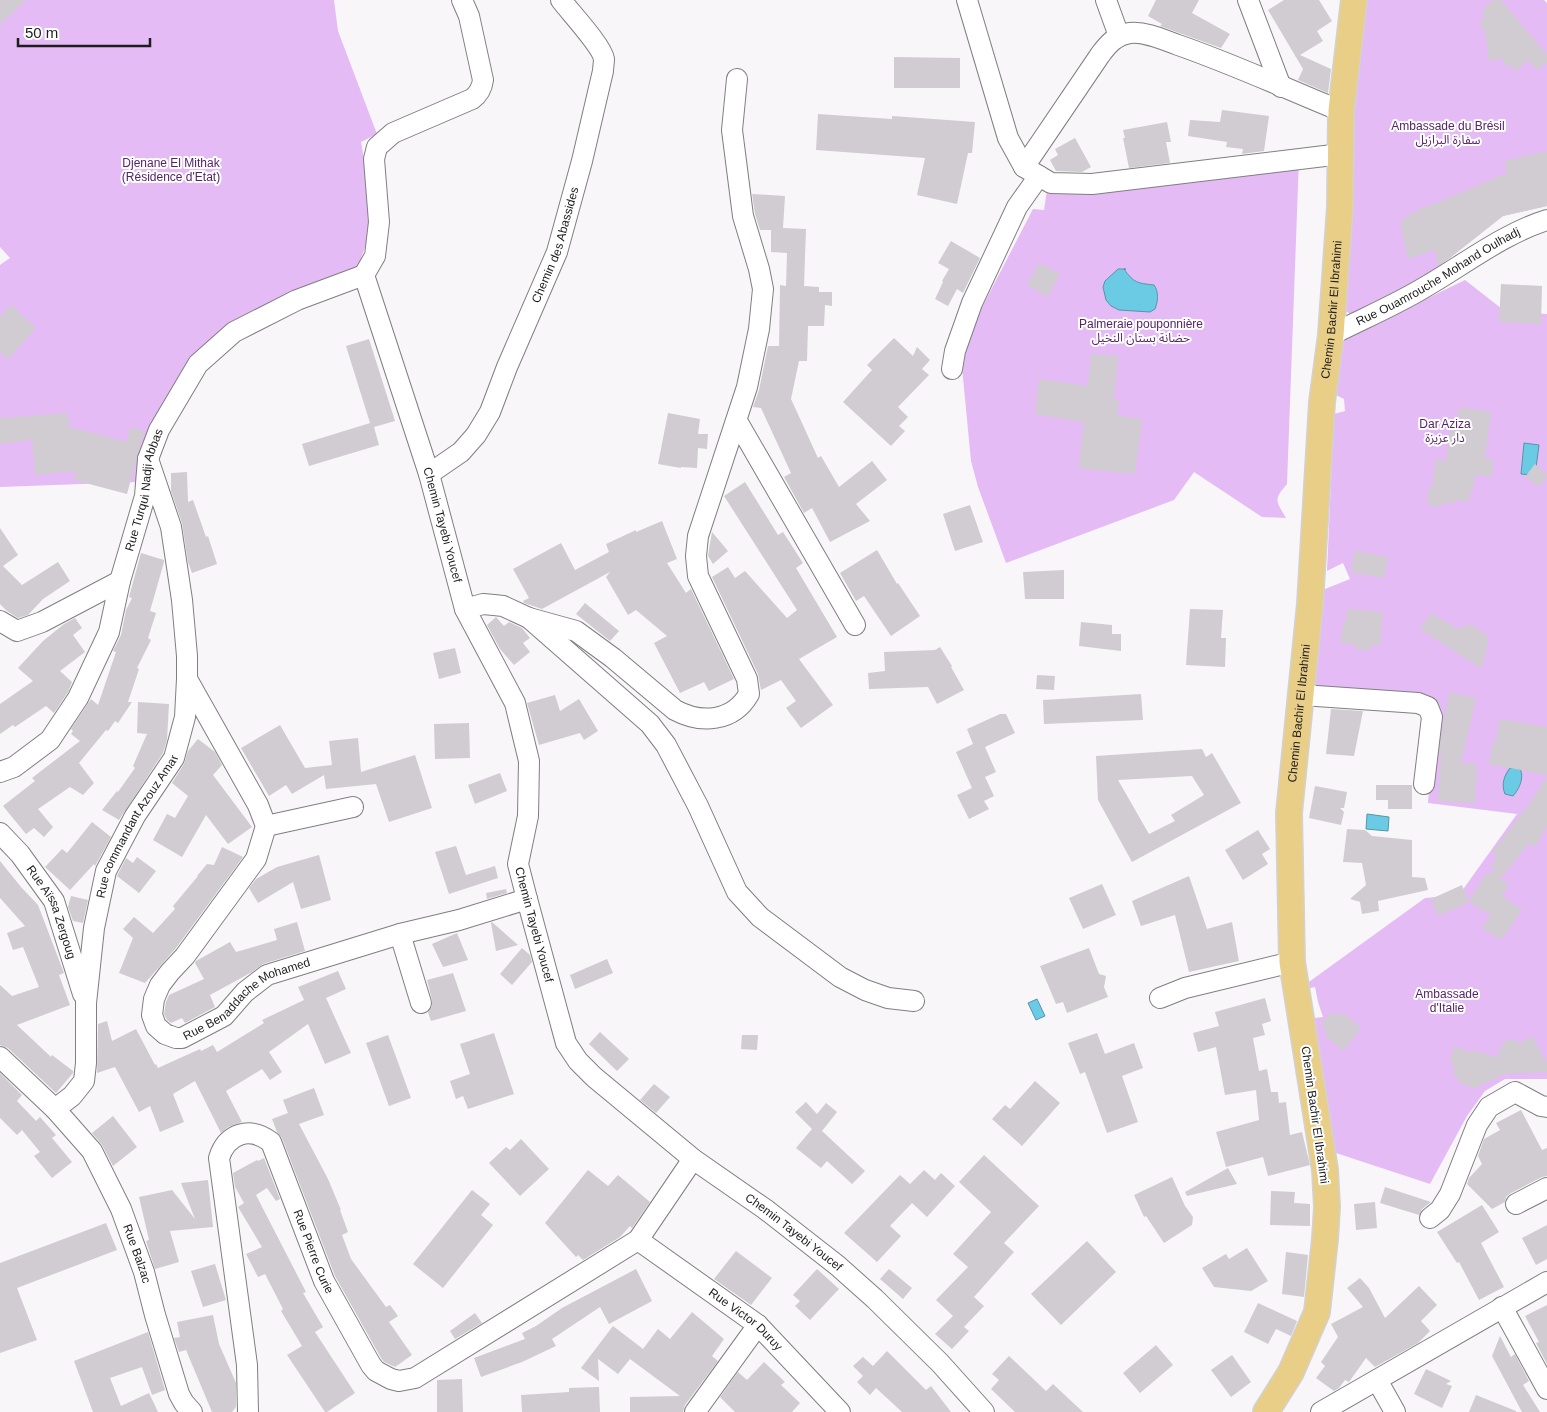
<svg xmlns="http://www.w3.org/2000/svg" width="1547" height="1412" viewBox="0 0 1547 1412" font-family="Arial,'Noto Sans Arabic',sans-serif">
  <rect width="100%" height="100%" fill="#f9f6fa"/>
  <g fill="#e4bbf4">
    <polygon points="0,0 334,0 338,31 377,134 361,142 371,201 369,236 358,267 220,334 169,395 142,444 137,482 0,487 0,265 10,258 0,247"/>
    <polygon points="1364,0 1544,0 1547,3 1547,206 1503,216 1438,267 1415,283 1355,318 1341,307 1350,132"/>
    <path d="M1299,159l-12,325c-14,16 -11,17 -1,34l-24,-1 -68,-45 -20,28 -168,63 -28,-76 -7,-26 -10,-104 17,-42 55,-106 11,1 3,-20z"/>
    <polygon points="1465,280 1506,312 1547,314 1547,1079 1505,1079 1485,1091 1467,1116 1430,1184 1333,1152 1314,1018 1323,1017 1318,1002 1315,987 1306,989 1306,984 1425,898 1459,895 1517,814 1428,803 1436,699 1309,688 1320,591 1350,579 1343,563 1327,571 1334,414 1345,411 1344,399 1334,394 1336,343"/>
  </g>
  <g fill="#6ccbe4" stroke="#5496a9">
    <path d="M1118,269h8h-2c10,14 13,14 30,16 5,7 4,16 1,24l-5,3 -31,-2 -8,-4 -5,-6 -3,-13 2,-6z"/>
    <polygon points="1524,443 1539,445 1535,475 1521,474"/>
    <path d="M1519,767c6,9 1,21 -6,29l-8,-2c-4,-10 -1,-18 5,-26z"/>
    <polygon points="1367,814 1389,817 1388,831 1366,829"/>
    <polygon points="1037,999 1045,1016 1036,1020 1028,1003"/>
  </g>
  <g fill="#d0ccd1" fill-rule="evenodd">
    <polygon points="0,0 26,0 0,24"/>
    <polygon points="1156,0 1199,0 1192,13 1230,34 1221,48 1160,26 1162,24 1148,16"/>
    <polygon points="1284,0 1319,0 1332,21 1317,31 1323,41 1300,55 1331,69 1328,93 1298,80 1303,69 1268,10"/>
    <polygon points="1494,0 1501,0 1547,55 1547,62 1537,70 1528,60 1515,72 1512,65 1504,66 1503,58 1489,61 1485,31 1479,23 1485,17 1483,12 1484,8"/>
    <polygon points="894,57 960,58 960,88 894,88"/>
    <polygon points="1222,110 1269,116 1264,151 1242,154 1243,149 1226,147 1227,142 1188,136 1190,120 1220,122"/>
    <polygon points="818,114 892,119 892,116 975,122 972,153 968,153 957,204 917,195 925,158 816,150"/>
    <polygon points="1167,122 1171,142 1166,142 1170,163 1129,168 1123,138 1125,138 1123,130"/>
    <polygon points="1075,138 1091,167 1082,172 1056,171 1050,160 1058,155 1055,149"/>
    <polygon points="1547,151 1547,206 1503,216 1450,258 1438,266 1435,250 1408,259 1401,227 1402,221 1405,217 1420,209 1446,199 1507,173 1505,161"/>
    <polygon points="752,194 785,196 783,228 806,229 804,286 819,287 819,292 832,292 832,306 825,305 824,326 808,326 807,361 799,361 791,399 818,458 821,456 839,487 872,461 887,480 856,504 870,521 830,542 812,508 804,513 784,477 791,473 761,408 753,407 759,390 768,346 779,346 780,285 786,286 787,253 771,252 771,230 760,230 755,214"/>
    <polygon points="951,241 980,258 963,293 957,289 948,306 935,299 943,282 942,281 949,269 938,263"/>
    <polygon points="1039,263 1060,274 1048,297 1027,285"/>
    <polygon points="1501,284 1542,286 1541,324 1499,322"/>
    <polygon points="11,305 36,328 8,359 0,352 0,317"/>
    <polygon points="894,338 913,356 917,347 930,360 922,369 929,375 898,407 908,417 899,426 905,431 891,446 843,402 872,370 867,365"/>
    <polygon points="369,339 395,421 374,427 379,445 309,466 302,444 370,423 346,346"/>
    <polygon points="1091,354 1118,356 1114,400 1119,400 1117,416 1142,419 1135,474 1079,468 1084,422 1035,414 1039,379 1088,386"/>
    <polygon points="1459,407 1491,412 1485,459 1494,460 1491,477 1475,475 1473,491 1470,491 1469,502 1455,500 1454,504 1442,502 1442,507 1427,505 1429,488 1432,488 1436,459 1446,461 1451,424 1457,425"/>
    <polygon points="68,413 69,427 127,442 130,427 144,431 127,494 74,480 76,471 35,475 32,440 0,444 0,418"/>
    <polygon points="668,413 700,419 698,434 708,434 707,449 698,448 697,468 681,467 681,468 658,464"/>
    <polygon points="1535,464 1547,474 1547,476 1539,487 1525,477"/>
    <polygon points="187,472 188,502 193,500 206,537 208,536 217,564 192,573 188,562 182,523 171,491 171,473"/>
    <polygon points="745,482 778,535 783,532 803,563 796,568 837,637 799,659 833,705 801,728 786,708 796,701 781,680 761,690 758,674 712,577 728,567 735,578 745,571 787,618 797,610 724,496"/>
    <polygon points="970,505 983,542 955,551 943,514"/>
    <polygon points="662,521 677,559 667,563 686,593 691,589 734,679 709,691 704,682 680,693 654,643 667,636 636,610 628,615 606,577 610,572 542,609 524,603 523,601 529,598 513,569 561,543 575,570 609,552 606,544 636,530 636,532"/>
    <polygon points="0,528 18,555 3,566 22,585 58,562 70,581 43,599 28,615 18,618 7,611 0,604"/>
    <polygon points="712,532 728,551 713,564 708,556"/>
    <polygon points="877,550 897,584 898,583 920,616 891,636 864,596 856,601 840,573"/>
    <polygon points="1355,551 1388,557 1384,578 1351,572"/>
    <polygon points="141,553 164,560 164,562 150,611 156,613 148,638 151,640 137,668 139,669 128,702 132,702 118,723 115,721 108,731 106,730 79,763 94,783 83,795 70,787 38,809 53,827 44,837 34,828 26,834 3,806 35,781 32,778 80,741 71,734 73,731 71,729 91,699 98,705 116,652 113,651 121,635 126,610 132,598 129,597"/>
    <polygon points="1064,570 1064,599 1025,599 1023,572"/>
    <polygon points="585,603 619,631 610,641 576,614"/>
    <polygon points="1190,609 1223,610 1221,638 1226,638 1225,667 1186,665"/>
    <polygon points="1347,609 1383,612 1380,645 1371,645 1371,650 1355,649 1355,644 1341,643 1343,623 1345,623"/>
    <polygon points="1431,613 1458,629 1471,624 1489,637 1482,669 1420,629"/>
    <polygon points="496,617 504,626 509,622 522,628 530,638 523,643 530,652 514,665 500,649 487,625"/>
    <polygon points="75,618 82,628 73,635 85,652 60,671 72,682 68,692 54,713 46,706 15,727 13,725 0,734 0,704 33,681 18,668 43,641 64,624"/>
    <polygon points="1081,622 1112,625 1112,634 1121,634 1121,651 1079,646"/>
    <polygon points="940,647 952,666 951,667 964,690 937,704 928,687 869,689 868,673 885,671 884,652 935,650"/>
    <polygon points="455,648 461,673 439,679 433,653"/>
    <polygon points="1037,675 1055,676 1054,690 1036,689"/>
    <polygon points="1450,692 1476,698 1461,763 1477,764 1475,803 1438,801 1441,755 1439,755 1443,723"/>
    <polygon points="1141,694 1143,720 1044,724 1043,700"/>
    <polygon points="555,695 560,711 579,699 598,731 584,740 580,733 539,745 527,703"/>
    <polygon points="138,702 169,704 167,740 163,753 119,820 102,810 117,791 118,792 135,768 133,766 147,734 137,733"/>
    <polygon points="1331,709 1363,711 1354,756 1326,754"/>
    <polygon points="1000,714 1006,714 1015,733 985,747 996,772 985,777 994,796 984,801 989,809 969,819 957,795 972,788 956,752 973,744 967,729"/>
    <polygon points="1500,719 1547,727 1547,775 1489,764 1493,742 1496,742"/>
    <polygon points="469,723 470,758 435,759 434,724"/>
    <polygon points="280,725 305,768 332,765 329,741 358,738 361,772 415,755 432,808 389,822 376,784 326,789 324,775 292,794 286,785 269,796 241,748"/>
    <polygon points="198,739 215,752 222,765 213,775 252,827 228,844 206,815 182,857 153,840 167,814 175,818 188,796 172,783 184,764 188,751"/>
    <path d="M1202,749l4,8 6,-4 29,50 -109,59 -34,-62 -2,-44zM1192,776l12,19 -33,20 4,6 -26,13 -31,-54z"/>
    <polygon points="500,773 507,791 475,804 468,785"/>
    <polygon points="1547,777 1547,826 1535,847 1529,843 1500,879 1509,884 1502,896 1522,910 1501,940 1482,928 1491,915 1469,902 1485,875 1499,869 1490,868 1497,856 1492,852 1530,803"/>
    <polygon points="1376,785 1412,785 1412,809 1388,809 1388,800 1376,800"/>
    <polygon points="1315,786 1347,792 1344,808 1340,808 1344,812 1341,825 1309,818"/>
    <polygon points="92,822 111,837 95,866 94,864 70,890 45,867 62,849 67,853"/>
    <polygon points="1347,829 1365,830 1372,836 1412,840 1412,877 1425,878 1428,890 1378,901 1379,911 1362,914 1360,902 1350,899 1366,885 1362,863 1343,862"/>
    <polygon points="1258,830 1270,849 1262,854 1268,864 1243,880 1225,850"/>
    <polygon points="456,846 466,875 495,866 498,878 449,894 435,852"/>
    <polygon points="222,847 243,857 176,948 145,983 119,973 133,938 123,929 134,917 153,933 175,909 173,906 198,876 197,876 207,864 214,865"/>
    <polygon points="319,855 331,900 301,909 293,882 258,903 249,888 256,879 277,867"/>
    <polygon points="137,857 156,871 139,893 117,876 126,858 133,863"/>
    <polygon points="0,861 21,887 38,905 64,973 59,975 70,1005 17,1025 51,1057 52,1055 73,1071 73,1073 56,1093 8,1048 0,1045 0,985 12,996 39,987 23,947 13,950 7,933 25,926 0,898"/>
    <polygon points="1189,876 1207,929 1232,922 1239,961 1189,972 1175,915 1141,926 1132,901"/>
    <polygon points="1102,884 1116,915 1083,929 1069,898"/>
    <polygon points="1462,885 1469,902 1438,916 1431,899"/>
    <polygon points="506,889 507,893 487,899 486,893"/>
    <polygon points="71,896 88,900 83,923 73,921 68,907"/>
    <polygon points="297,922 305,951 263,964 252,972 210,995 215,1007 185,1023 182,1018 171,1023 167,1020 164,1014 166,1002 169,995 204,979 195,963 196,961 230,942 236,952 277,940 274,929"/>
    <polygon points="492,922 518,945 496,951 491,923"/>
    <polygon points="457,933 468,960 443,967 432,944"/>
    <polygon points="522,948 530,955 532,962 512,985 500,974"/>
    <polygon points="1089,948 1099,974 1106,976 1104,987 1108,997 1067,1013 1063,1002 1056,1004 1040,966"/>
    <polygon points="607,959 613,973 575,989 570,975"/>
    <polygon points="338,971 346,989 326,998 351,1053 325,1064 308,1024 269,1052 282,1072 270,1080 262,1069 226,1091 242,1122 228,1127 221,1133 195,1081 173,1094 184,1122 160,1132 150,1106 139,1112 115,1067 97,1073 98,1024 107,1021 112,1041 136,1029 155,1065 156,1064 158,1068 200,1049 201,1051 213,1045 217,1052 264,1023 262,1020 304,1000 298,987"/>
    <polygon points="453,973 466,1011 431,1021 428,1012 432,1006 432,1000 427,980"/>
    <polygon points="1265,998 1271,1021 1262,1024 1265,1035 1253,1038 1259,1071 1267,1069 1271,1092 1278,1092 1279,1103 1286,1102 1290,1135 1302,1132 1310,1165 1268,1176 1263,1157 1226,1167 1216,1132 1259,1120 1256,1090 1225,1095 1216,1047 1198,1052 1193,1033 1219,1026 1215,1012"/>
    <polygon points="1331,1012 1337,1016 1342,1012 1361,1028 1343,1051 1324,1034 1327,1030 1321,1024"/>
    <polygon points="600,1032 629,1059 617,1071 589,1044"/>
    <polygon points="494,1033 514,1094 468,1109 463,1096 456,1099 450,1081 470,1074 460,1044"/>
    <polygon points="1097,1033 1105,1054 1134,1043 1143,1068 1122,1076 1138,1122 1107,1133 1085,1072 1080,1074 1068,1043"/>
    <polygon points="388,1035 411,1098 389,1106 366,1043"/>
    <polygon points="742,1035 758,1035 757,1050 741,1049"/>
    <polygon points="1532,1036 1547,1063 1547,1072 1504,1074 1475,1088 1460,1083 1453,1072 1455,1066 1450,1063 1454,1046 1473,1053 1473,1050 1496,1057 1504,1042 1509,1039 1520,1043"/>
    <polygon points="0,1073 22,1095 17,1101 36,1121 40,1117 56,1135 52,1138 72,1162 52,1178 34,1156 40,1152 22,1130 17,1135 0,1118"/>
    <polygon points="1035,1081 1060,1103 1022,1146 992,1119 1005,1105 1010,1109"/>
    <polygon points="654,1084 670,1097 656,1113 640,1100"/>
    <polygon points="314,1088 324,1115 299,1124 328,1179 341,1210 340,1210 348,1232 342,1235 351,1259 386,1307 390,1305 398,1316 389,1322 412,1355 395,1367 384,1362 381,1358 335,1276 282,1138 277,1132 272,1119 288,1113 283,1100"/>
    <polygon points="806,1102 817,1114 826,1103 837,1112 822,1131 865,1171 852,1184 827,1161 821,1168 796,1148 812,1129 795,1112"/>
    <polygon points="1521,1110 1542,1150 1547,1148 1547,1176 1542,1177 1511,1193 1506,1197 1505,1202 1492,1209 1467,1184 1469,1178 1482,1164 1478,1156 1484,1139 1500,1130 1496,1123"/>
    <polygon points="113,1116 137,1147 113,1166 102,1145 92,1133"/>
    <polygon points="521,1139 549,1169 520,1196 489,1163 506,1147 510,1150"/>
    <polygon points="984,1155 1039,1206 1004,1243 1014,1252 974,1297 984,1306 964,1327 969,1331 952,1349 935,1334 953,1316 936,1300 968,1267 953,1254 991,1212 959,1182"/>
    <polygon points="264,1158 280,1199 276,1201 267,1188 256,1195 306,1292 303,1293 323,1327 315,1332 355,1393 327,1412 325,1412 287,1355 302,1346 281,1311 283,1309 265,1274 258,1277 246,1254 262,1247 238,1207 244,1203 235,1187 233,1173 257,1160 258,1161"/>
    <polygon points="1228,1168 1237,1184 1187,1196 1185,1192"/>
    <polygon points="588,1170 608,1186 618,1175 650,1202 632,1228 630,1226 620,1237 583,1260 578,1255 576,1257 545,1223"/>
    <polygon points="924,1170 935,1180 941,1173 955,1186 927,1217 912,1203 890,1226 901,1236 877,1262 844,1233 900,1175 910,1184"/>
    <polygon points="1172,1177 1185,1206 1193,1217 1192,1225 1164,1243 1146,1216 1144,1217 1134,1195"/>
    <polygon points="208,1180 213,1227 170,1231 179,1262 155,1269 146,1241 149,1240 139,1197 172,1190 195,1219 181,1183"/>
    <polygon points="1385,1187 1431,1202 1422,1209 1419,1215 1380,1203"/>
    <polygon points="472,1190 490,1204 481,1215 493,1225 443,1288 413,1264"/>
    <polygon points="1271,1191 1295,1192 1294,1203 1310,1204 1310,1226 1270,1225"/>
    <polygon points="1375,1202 1377,1228 1356,1230 1354,1204"/>
    <polygon points="1482,1205 1499,1232 1481,1243 1504,1287 1479,1300 1459,1262 1457,1263 1437,1232"/>
    <polygon points="106,1223 117,1250 17,1288 37,1340 0,1353 0,1263"/>
    <polygon points="1547,1225 1547,1259 1536,1265 1522,1238"/>
    <polygon points="1087,1241 1116,1272 1061,1325 1031,1294"/>
    <polygon points="1247,1248 1268,1281 1251,1291 1214,1287 1202,1268 1226,1254 1229,1259"/>
    <polygon points="736,1251 772,1278 751,1305 714,1279"/>
    <polygon points="1286,1252 1308,1255 1304,1297 1282,1294"/>
    <polygon points="215,1264 226,1300 203,1307 191,1271"/>
    <polygon points="636,1269 652,1301 609,1324 600,1307 552,1339 556,1346 522,1362 481,1377 474,1358 525,1339 522,1333 536,1326 562,1308"/>
    <polygon points="817,1269 839,1289 810,1320 795,1306 800,1301 793,1295"/>
    <polygon points="889,1269 912,1288 903,1299 880,1279"/>
    <polygon points="1360,1278 1369,1288 1385,1318 1419,1286 1437,1305 1421,1321 1430,1331 1418,1343 1375,1367 1366,1358 1349,1382 1345,1380 1339,1388 1334,1391 1316,1378 1325,1366 1321,1362 1338,1337 1331,1324 1363,1307 1347,1288"/>
    <polygon points="1258,1303 1297,1321 1291,1336 1276,1329 1268,1344 1244,1332"/>
    <polygon points="1547,1305 1547,1364 1536,1343 1539,1342 1525,1316"/>
    <polygon points="692,1312 724,1339 712,1356 718,1361 685,1405 683,1412 630,1412 630,1397 680,1396 630,1359 618,1374 598,1359 599,1381 581,1368 613,1326 643,1349 658,1329 670,1339"/>
    <polygon points="475,1313 482,1323 455,1339 450,1331"/>
    <polygon points="213,1315 219,1344 236,1383 236,1407 232,1412 212,1412 186,1350 179,1352 174,1338 180,1337 177,1322"/>
    <polygon points="148,1332 165,1390 152,1395 142,1367 110,1378 121,1406 149,1393 158,1412 93,1412 74,1361"/>
    <polygon points="1500,1336 1511,1357 1515,1354 1529,1381 1523,1385 1540,1412 1522,1412 1492,1356"/>
    <polygon points="1156,1345 1173,1365 1140,1393 1123,1373"/>
    <polygon points="887,1351 926,1390 931,1386 951,1412 902,1412 876,1388 870,1395 857,1382 863,1376 853,1366 863,1357 873,1366"/>
    <polygon points="1232,1355 1251,1382 1231,1397 1211,1370"/>
    <polygon points="1009,1356 1046,1391 1053,1384 1083,1412 1015,1412 991,1389 999,1380 992,1374"/>
    <polygon points="764,1362 785,1382 781,1385 800,1403 792,1412 735,1412 720,1397 738,1372 747,1380"/>
    <polygon points="1426,1369 1451,1381 1446,1384 1452,1386 1442,1408 1414,1394"/>
    <polygon points="462,1379 463,1412 437,1412 437,1380"/>
    <polygon points="599,1387 600,1412 522,1412 521,1395 569,1392 569,1388"/>
    <polygon points="1476,1395 1516,1411 1516,1412 1469,1412"/>
  </g>
  <g fill="none" stroke-linecap="round" stroke-linejoin="round">
    <defs>
      <g id="minor">
        <polyline points="967,0 1008,138 1024,167 1051,183 1092,184 1341,154"/>
        <polyline points="1106,0 1119,36"/>
        <polyline points="1248,0 1281,87"/>
        <path d="M1024,167l76,-112c8,-11 16,-20 30,-22 15,-2 34,7 48,12 55,19 109,44 163,66"/>
        <path id="s1" d="M364,275l65,199 36,135 50,94 14,58 -1,55 -10,48 9,35 39,144 12,18 16,16 99,82 72,50 73,57 37,33 65,64 44,49"/>
        <path d="M364,275l11,-19 4,-34 -5,-63 3,-12 16,-14 79,-34c7,-5 10,-11 11,-19l-14,-64 -7,-16"/>
        <path id="s2" d="M1331,335c29,-15 60,-28 89,-45 41,-23 82,-56 127,-70"/>
        <polyline points="952,369 955,351 972,303 1017,207 1039,176"/>
        <polyline points="737,421 855,625"/>
        <path id="s3" d="M429,474l32,-22 15,-17 14,-23 17,-45 50,-115 25,-91 21,-90c0,-3 1,-8 1,-12 -2,-13 -34,-47 -43,-59"/>
        <polyline points="465,609 483,604 494,605 503,606 529,618 650,724 666,745 698,806 737,892 760,917 840,977 865,990 888,998 914,1001"/>
        <path d="M529,618l47,13 37,27 62,52c26,14 58,12 74,-16l-2,-15 -49,-103 -2,-20 2,-20 49,-149 12,-58 4,-40 -4,-20 -16,-53 -11,-86 5,-51"/>
        <polyline points="0,621 17,631 42,622 120,581"/>
        <path id="s4" d="M187,679l71,126 8,21 -10,33 -71,97 -15,16 -10,13 -6,14 -2,16 4,11 9,8 11,4h6l42,-22 21,-24 22,-17 133,-41 59,-14 68,-21"/>
        <polyline points="1302,695 1418,703 1428,707 1432,717 1424,784"/>
        <path id="s5" d="M0,772l14,-5 36,-27 28,-42 31,-66 11,-51 25,-85 3,-37 11,-29 39,-66 36,-32 63,-32 67,-25"/>
        <polyline points="266,826 353,807"/>
        <path id="s6" d="M0,833l20,21 34,47 29,93"/>
        <polyline points="400,934 421,1003"/>
        <polyline points="1160,998 1185,988 1292,962"/>
        <path id="s7" d="M0,1057l55,52 37,42 29,58 23,63 11,43 24,79 5,9 8,9"/>
        <path id="s8" d="M55,1109l17,-13 12,-15 2,-18v-60l8,-75 12,-57 29,-55 39,-58 11,-41 2,-38v-23l-5,-56 -11,-73 -23,-68"/>
        <polyline points="1516,1204 1547,1188"/>
        <polyline points="1430,1218 1440,1210 1450,1194 1477,1125 1489,1107 1515,1092 1541,1106 1547,1107"/>
        <path id="s9" d="M638,1240l120,85 82,87"/>
        <polyline points="1502,1307 1547,1389"/>
        <polyline points="1377,1380 1395,1412"/>
        <path id="s10" d="M248,1412l-1,-47 -28,-207c8,-25 31,-32 52,-16l53,139 47,84 5,6 15,8 8,2 16,-3 223,-138 55,-81"/>
        <polyline points="695,1412 758,1325"/>
        <polyline points="1321,1412 1547,1282"/>
      </g>
      <g id="major">
        <path id="s11" d="M1266,1412l25,-40 26,-60 8,-73 2,-32 -2,-37 -33,-208 -3,-149 21,-209 12,-202 9,-67 9,-128 1,-96 13,-111"/>
      </g>
    </defs>
    <use href="#minor" stroke="#817e82" stroke-width="22"/>
    <use href="#major" stroke="#d2d2d2" stroke-width="28"/>
    <use href="#minor" stroke="#fff" stroke-width="20"/>
    <use href="#major" stroke="#e9ce88" stroke-width="25"/>
  </g>
  <g text-anchor="middle" dominant-baseline="central" stroke-width="4" stroke-linejoin="round" paint-order="stroke">
    <g font-size="12" fill="#572269" stroke="#fff">
      <text x="1448" y="126">Ambassade du Brésil<tspan x="1448" dy="14">سفارة البرازيل</tspan></text>
      <text x="171" y="163">Djenane El Mithak<tspan x="171" dy="14">(Résidence d'Etat)</tspan></text>
      <text x="1141" y="324">Palmeraie pouponnière<tspan x="1141" dy="14">حضانة بستان النخيل</tspan></text>
      <text x="1445" y="424">Dar Aziza<tspan x="1445" dy="14">دار عزيزة</tspan></text>
      <text x="1447" y="994">Ambassade<tspan x="1447" dy="14">d'Italie</tspan></text>
    </g>
    <g font-size="12" fill="#1d1c1e" stroke="#fff">
      <text stroke="none"><textPath href="#s3" startOffset="268">Chemin des Abassides</textPath></text>
      <text stroke="none"><textPath href="#s2" startOffset="122">Rue Ouamrouche Mohand Oulhadj</textPath></text>
      <text stroke="none"><textPath href="#s11" startOffset="1120">Chemin Bachir El Ibrahimi</textPath></text>
      <text stroke="none"><textPath href="#s5" startOffset="330">Rue Turqui Nadji Abbas</textPath></text>
      <text stroke="none"><textPath href="#s1" startOffset="262">Chemin Tayebi Youcef</textPath></text>
      <text stroke="none"><textPath href="#s11" startOffset="715">Chemin Bachir El Ibrahimi</textPath></text>
      <text stroke="none"><textPath href="#s8" startOffset="306">Rue commandant Azouz Amar</textPath></text>
      <text stroke="none"><textPath href="#s6" startOffset="96">Rue Aïssa Zergoug</textPath></text>
      <text stroke="none"><textPath href="#s1" startOffset="682">Chemin Tayebi Youcef</textPath></text>
      <text stroke="none"><textPath href="#s4" startOffset="510">Rue Benaddache Mohamed</textPath></text>
      <text transform="translate(1315 1115) rotate(82)">Chemin Bachir El Ibrahimi</text>
      <text stroke="none"><textPath href="#s1" startOffset="1102">Chemin Tayebi Youcef</textPath></text>
      <text stroke="none"><textPath href="#s10" startOffset="439">Rue Pierre Curie</textPath></text>
      <text stroke="none"><textPath href="#s7" startOffset="244">Rue Balzac</textPath></text>
      <text stroke="none"><textPath href="#s9" startOffset="134">Rue Victor Duruy</textPath></text>
    </g>
  </g>
  <path d="M18 38v8h132v-8" fill="none" stroke="#1d1c1e" stroke-width="2.5"/>
  <text x="25" y="38" font-size="15" fill="#1d1c1e" stroke="#ffffff" stroke-width="4" paint-order="stroke">50 m</text>
</svg>
